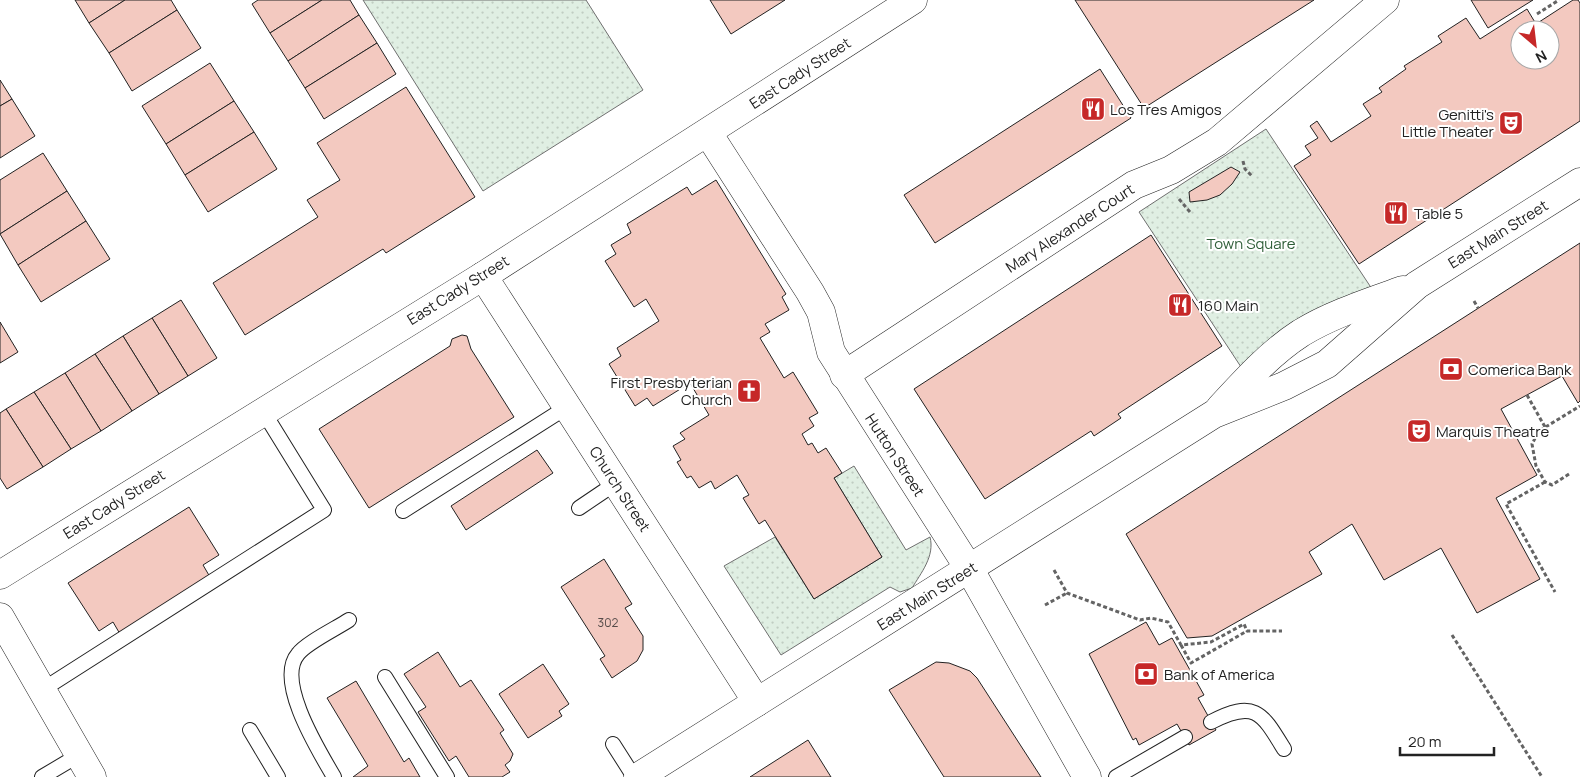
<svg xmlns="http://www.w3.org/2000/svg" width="1580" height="777" viewBox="0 0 1580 777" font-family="Manrope,sans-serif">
  <defs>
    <pattern id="green-dots" width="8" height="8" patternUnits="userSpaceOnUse" patternTransform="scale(1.25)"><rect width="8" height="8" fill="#e0efe3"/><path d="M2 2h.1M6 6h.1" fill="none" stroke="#c0cdc2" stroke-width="1.8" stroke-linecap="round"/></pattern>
  </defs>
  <rect width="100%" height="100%" fill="#fff"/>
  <g fill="url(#green-dots)" stroke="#6f6f6f">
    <polygon points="363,0 586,0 643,90 483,191"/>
    <polygon points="1266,129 1372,289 1245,373 1139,212"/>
    <path d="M854,466l52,84 24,-13c5,19 -9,36 -18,51l-12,4 -10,-5 -109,68 -57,-89 51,-29 39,62 68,-42 -48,-79z"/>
  </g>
  <g fill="#f3c9c0" stroke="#222" fill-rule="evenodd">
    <polygon points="75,0 125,0 89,23"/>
    <polygon points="125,0 171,0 177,10 109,53 89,23"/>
    <polygon points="258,0 322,0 270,33 252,4"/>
    <polygon points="322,0 350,0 359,15 288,61 270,33"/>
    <polygon points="710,0 785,0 731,34"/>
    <polygon points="1075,0 1314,0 1144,108"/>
    <polygon points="1471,0 1533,0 1488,28"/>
    <path d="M1573,0h5l2,3v118l-221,143 -65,-98 17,-11 -6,-9 13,-8 -8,-12 7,-5 14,21 40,-26 -8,-12 19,-12 -3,-4 27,-19 -2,-3 38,-24 -4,-6 28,-18 14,21 47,-30 9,15zM1520,30h30v30h-30z"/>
    <polygon points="177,10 201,48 132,91 109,53"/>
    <polygon points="359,15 377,43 305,88 288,61"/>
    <polygon points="377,43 396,74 324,119 305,88"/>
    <polygon points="210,63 234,101 166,144 142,106"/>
    <polygon points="1100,69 1131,118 935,243 904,195"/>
    <polygon points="0,80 12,99 0,106"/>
    <polygon points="406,87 475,197 386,253 383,249 245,335 213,283 318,217 307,200 340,180 317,143"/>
    <polygon points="12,99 35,136 0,158 0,106"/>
    <polygon points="234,101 254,132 185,175 166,144"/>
    <polygon points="254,132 277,169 208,212 185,175"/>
    <polygon points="43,153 67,191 0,234 0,180"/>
    <polygon points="1231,167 1240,172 1232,184 1220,195 1207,200 1190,202 1189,192"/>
    <polygon points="716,180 786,294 782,297 789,310 765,324 770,332 760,338 784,378 793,372 818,413 809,418 814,426 802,434 808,445 812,443 818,453 826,448 842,473 834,478 882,557 814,599 765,520 759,524 743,498 749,495 737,475 715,489 711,481 699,488 691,476 687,478 677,462 681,460 673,446 685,439 680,433 709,415 690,383 653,406 647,398 635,406 609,364 621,356 617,348 659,321 646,299 634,307 605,261 616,254 611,245 631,233 627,224 687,187 692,195"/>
    <polygon points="67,191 86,221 18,265 0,234"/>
    <polygon points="86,221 110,259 41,302 18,265"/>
    <polygon points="1151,235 1222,346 1118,414 1121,418 1094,436 1091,431 985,499 914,389"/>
    <polygon points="1580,243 1580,401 1578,403 1562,376 1501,409 1537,475 1496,498 1540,579 1477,613 1441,548 1384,580 1352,524 1309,552 1322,574 1212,636 1187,638 1126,534"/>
    <polygon points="181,300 217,358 188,376 152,318"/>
    <polygon points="152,318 188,376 159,394 123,336"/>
    <polygon points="0,322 18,352 0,363"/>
    <polygon points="462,335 467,336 471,349 514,417 369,508 319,429 450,346 452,339"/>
    <polygon points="123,336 159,394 132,411 95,354"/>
    <polygon points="95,354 132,411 101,431 65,373"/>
    <polygon points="65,373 101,431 71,449 34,392"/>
    <polygon points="34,392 71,449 43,467 6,409"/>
    <polygon points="6,409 43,467 7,489 0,478 0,413"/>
    <polygon points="537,450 553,473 466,530 451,506"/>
    <polygon points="189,507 219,555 203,565 210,577 120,634 113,622 99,631 68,583"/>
    <polygon points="604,559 632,604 625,608 643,636 643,650 637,661 612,678 600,659 605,656 561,587"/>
    <polygon points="1146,622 1159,645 1172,638 1204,695 1198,698 1216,730 1189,745 1177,724 1139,745 1136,738 1133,740 1089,654"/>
    <polygon points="438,652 460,687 471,680 504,730 500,733 513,754 510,761 505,765 510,772 502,777 469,777 456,756 449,761 418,712 426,707 404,674"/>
    <polygon points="936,662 949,663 970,671 977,678 1041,777 944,777 889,690"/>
    <polygon points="543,664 569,704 559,711 562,716 528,738 499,694"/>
    <polygon points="356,681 404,762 409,758 420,777 353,777 368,766 327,698"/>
    <polygon points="808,740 831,777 750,777"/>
  </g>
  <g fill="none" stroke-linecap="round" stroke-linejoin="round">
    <defs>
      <g id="service">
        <polyline points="579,508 616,483"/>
        <polyline points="403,511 567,407"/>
        <polyline points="385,677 447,777"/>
        <polyline points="42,690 324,510 263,411"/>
        <path d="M1211,722c44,-23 51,-9 73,27"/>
        <polyline points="250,730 278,777"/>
        <polyline points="613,744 634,777"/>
        <polyline points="42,777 79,755"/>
        <path d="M334,777c-15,-26 -59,-96 -36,-123 8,-11 39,-26 51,-34"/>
        <polyline points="1116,777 1185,737"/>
      </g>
      <g id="minor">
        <polyline points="708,133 810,292 821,312 831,352 970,570 1087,777"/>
        <polyline points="483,276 757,702"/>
        <polyline points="844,375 1134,185 1171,170 1217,142 1385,0"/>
        <polyline points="0,575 483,276 913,0"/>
        <polyline points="0,617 92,777"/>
      </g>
      <g id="tertiary">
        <path d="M1220,408c25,-27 50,-55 81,-75 31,-19 69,-31 102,-43"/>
        <polyline points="638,777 1214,414 1284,386 1327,364 1417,285 1580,182"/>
      </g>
    </defs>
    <use href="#service" stroke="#222" stroke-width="16"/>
    <use href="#minor" stroke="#222" stroke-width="29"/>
    <use href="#tertiary" stroke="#222" stroke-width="29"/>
    <g stroke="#646464" stroke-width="3" stroke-dasharray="4 2.5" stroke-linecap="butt">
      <polyline points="1537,14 1559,0"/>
      <polyline points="1243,161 1245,169 1252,176"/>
      <polyline points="1179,199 1190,212"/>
      <polyline points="1474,301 1478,308"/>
      <polyline points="1527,395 1545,427"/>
      <polyline points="1569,474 1552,485 1545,482 1536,466 1532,444 1539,431 1580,406"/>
      <polyline points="1545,482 1506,504 1555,592"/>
      <polyline points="1054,570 1067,593 1140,620 1151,618 1168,622 1181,645 1211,642 1244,624 1247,631 1282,631"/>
      <polyline points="1045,605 1067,593"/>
      <polyline points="1452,635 1542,777"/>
      <polyline points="1181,645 1191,663 1247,631"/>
    </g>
    <use href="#service" stroke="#fff" stroke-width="14"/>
    <use href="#minor" stroke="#fff" stroke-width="28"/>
    <use href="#tertiary" stroke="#fff" stroke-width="28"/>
  </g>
  <defs>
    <symbol id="restaurant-square" viewBox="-11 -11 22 22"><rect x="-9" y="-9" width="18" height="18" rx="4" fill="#c62828" stroke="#fff"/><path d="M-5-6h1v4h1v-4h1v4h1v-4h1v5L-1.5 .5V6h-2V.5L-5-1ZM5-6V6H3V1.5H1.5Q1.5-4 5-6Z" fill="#fff"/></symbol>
    <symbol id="theatre-square" viewBox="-11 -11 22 22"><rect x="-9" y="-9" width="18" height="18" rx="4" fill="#c62828" stroke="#fff"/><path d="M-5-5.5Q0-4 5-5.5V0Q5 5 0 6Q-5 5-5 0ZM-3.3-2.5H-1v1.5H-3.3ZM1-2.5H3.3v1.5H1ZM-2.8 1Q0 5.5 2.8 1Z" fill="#fff"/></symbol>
    <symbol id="bank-square" viewBox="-11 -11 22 22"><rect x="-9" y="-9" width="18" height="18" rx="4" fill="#c62828" stroke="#fff"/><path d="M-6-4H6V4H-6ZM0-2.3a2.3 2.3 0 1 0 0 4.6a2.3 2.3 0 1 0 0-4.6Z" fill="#fff"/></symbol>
    <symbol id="church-square" viewBox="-11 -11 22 22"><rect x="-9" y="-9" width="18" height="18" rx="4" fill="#c62828" stroke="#fff"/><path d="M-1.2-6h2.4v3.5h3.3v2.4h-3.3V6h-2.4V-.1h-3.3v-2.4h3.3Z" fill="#fff"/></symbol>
  </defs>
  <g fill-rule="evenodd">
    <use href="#restaurant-square" x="1079" y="95" width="28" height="28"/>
    <use href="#theatre-square" x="1497" y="109" width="28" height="28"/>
    <use href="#restaurant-square" x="1382" y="199" width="28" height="28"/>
    <use href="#restaurant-square" x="1166" y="291" width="28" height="28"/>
    <use href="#bank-square" x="1437" y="355" width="28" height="28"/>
    <use href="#church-square" x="735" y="377" width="28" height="28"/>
    <use href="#theatre-square" x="1405" y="417" width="28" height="28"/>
    <use href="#bank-square" x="1132" y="660" width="28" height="28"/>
  </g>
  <g text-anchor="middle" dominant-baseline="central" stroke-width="4" stroke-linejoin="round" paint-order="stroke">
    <g font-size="12" fill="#564c4a">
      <text x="608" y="622">302</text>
    </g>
    <g font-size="15" fill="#222" stroke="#fff">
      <text transform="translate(800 73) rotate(-33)">East Cady Street</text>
      <text transform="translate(1070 228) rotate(-33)">Mary Alexander Court</text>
      <text transform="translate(1498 234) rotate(-32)">East Main Street</text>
      <text transform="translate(458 290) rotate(-32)">East Cady Street</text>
      <text transform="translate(895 455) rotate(57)">Hutton Street</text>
      <text transform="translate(620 489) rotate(57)">Church Street</text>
      <text transform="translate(114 504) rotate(-32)">East Cady Street</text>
      <text transform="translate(927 596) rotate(-32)">East Main Street</text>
    </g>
    <g font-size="15" fill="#222" stroke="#fff" text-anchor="start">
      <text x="1110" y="109">Los Tres Amigos</text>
      <text x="1494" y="114" text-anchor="end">Genitti's<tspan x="1494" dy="17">Little Theater</tspan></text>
      <text x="1414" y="213">Table 5</text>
      <text x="1198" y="305">160 Main</text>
      <text x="1468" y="369">Comerica Bank</text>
      <text x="732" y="382" text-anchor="end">First Presbyterian<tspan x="732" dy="17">Church</tspan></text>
      <text x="1436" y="431">Marquis Theatre</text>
      <text x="1164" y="674">Bank of America</text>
    </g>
    <g font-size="15" fill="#2f5e38" stroke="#fff">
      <text x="1251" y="243">Town Square</text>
    </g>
  </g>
  <g transform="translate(1535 45) rotate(152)"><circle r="24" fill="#ffffff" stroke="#a7a7a7"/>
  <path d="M0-4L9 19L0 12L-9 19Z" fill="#c62828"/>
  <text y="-8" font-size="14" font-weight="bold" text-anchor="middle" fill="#222222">N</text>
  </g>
  <path d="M1400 747v8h94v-8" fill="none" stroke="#222222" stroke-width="2.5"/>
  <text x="1408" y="747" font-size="15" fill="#222222" stroke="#ffffff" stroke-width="4" paint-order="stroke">20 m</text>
</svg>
